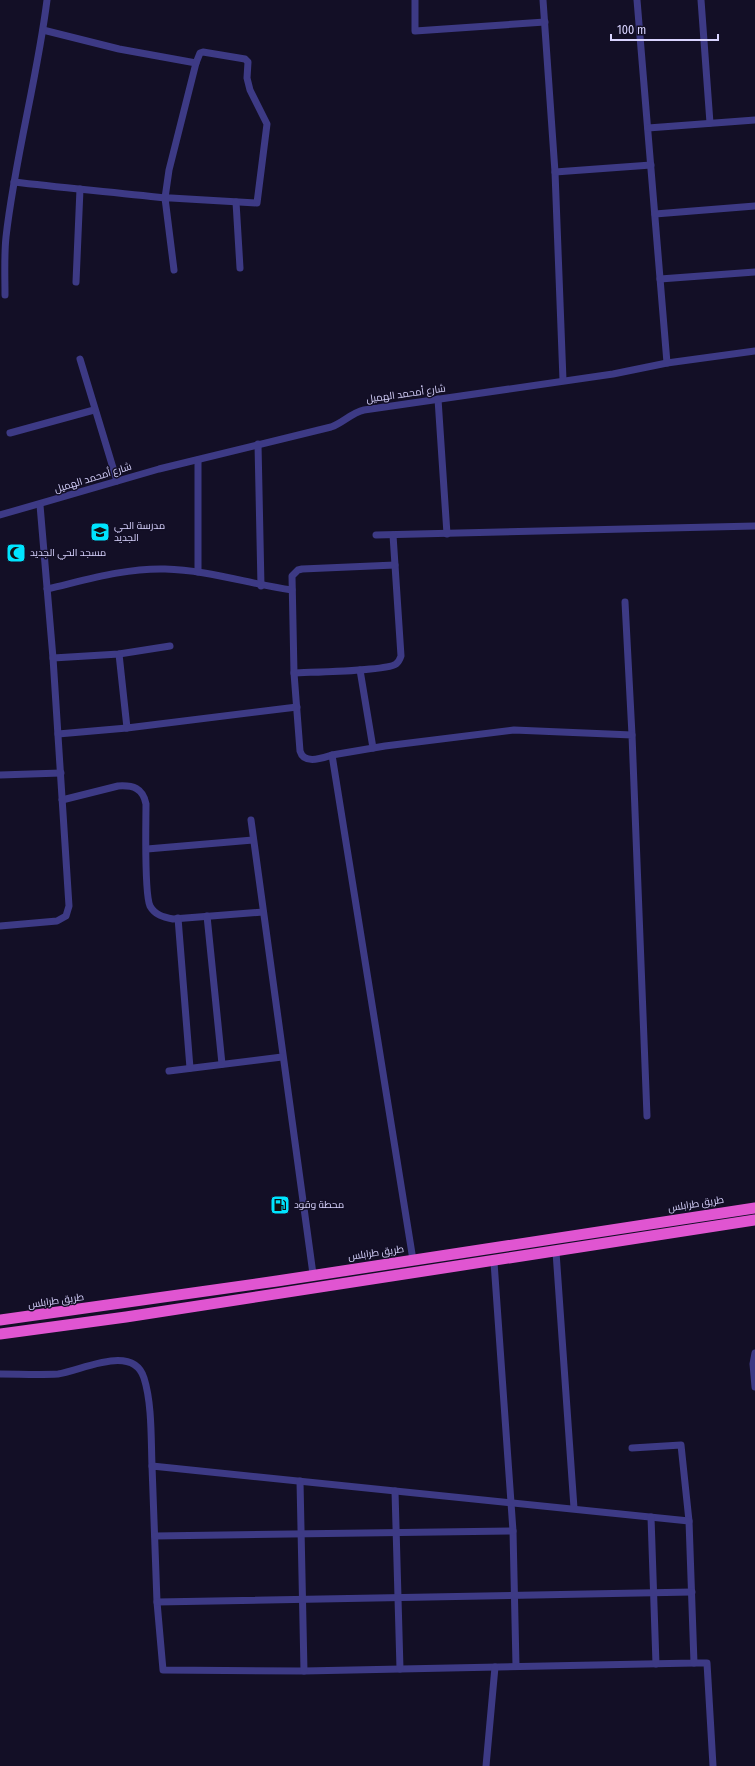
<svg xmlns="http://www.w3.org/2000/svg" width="755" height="1766" viewBox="0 0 755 1766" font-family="'Fira Sans Condensed',Cairo,sans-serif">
  <rect width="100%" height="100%" fill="#130f26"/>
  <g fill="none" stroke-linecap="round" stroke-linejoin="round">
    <g stroke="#3d3a85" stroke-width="7">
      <polyline points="415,0 415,31 545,22"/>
      <polyline points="543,0 555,172 563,380"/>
      <polyline points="637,0 667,363"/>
      <polyline points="701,0 710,123"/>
      <polyline points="43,30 119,49 196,63"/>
      <polyline points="648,128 755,120"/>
      <polyline points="555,172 651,165"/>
      <path d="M14,182c50,6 100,10 151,16h6l86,5 10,-79 -17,-34 -3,-12 1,-16 -3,-3 -42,-7 -3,1 -4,10 -27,107 -4,28 9,72"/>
      <polyline points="236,202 240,268"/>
      <polyline points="655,214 755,206"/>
      <polyline points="660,279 755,272"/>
      <polyline points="76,282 80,189"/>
      <path d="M5,295c0,-19 -1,-39 1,-58 9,-80 31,-157 41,-237"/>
      <polyline points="80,359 117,481"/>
      <polyline points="438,399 447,534"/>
      <polyline points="10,433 94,410"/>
      <polyline points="258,444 261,586"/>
      <path d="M0,515l159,-46 172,-42c12,-4 20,-14 33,-17l249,-36 54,-11 88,-12"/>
      <polyline points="376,535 755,526"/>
      <polyline points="198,572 198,460"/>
      <path d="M47,589c39,-9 78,-21 118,-20 43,1 84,15 127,21"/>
      <polyline points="625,602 632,735"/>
      <polyline points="119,654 127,728"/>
      <polyline points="53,658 119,654 170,646"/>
      <polyline points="360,670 373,748"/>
      <path d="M294,673c17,-1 93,-2 102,-9 3,-2 4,-5 5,-8l-8,-121"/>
      <polyline points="58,734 127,728 297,707"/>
      <path d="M332,755c-10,3 -28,10 -32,-4l-6,-78 -2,-97 6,-6 4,-1 93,-4"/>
      <polyline points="0,775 61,773"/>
      <path d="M62,800l56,-14c15,-1 25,2 28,18 0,20 -2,89 4,102 5,9 13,11 23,13l90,-7"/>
      <polyline points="251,820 313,1274"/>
      <polyline points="147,849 253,840"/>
      <polyline points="207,916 222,1064"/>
      <polyline points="178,918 190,1068"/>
      <polyline points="0,926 57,921 66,916 69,906 53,658 40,505"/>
      <polyline points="169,1071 282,1057"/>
      <polyline points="556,1252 574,1508"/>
      <polyline points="413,1260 332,755 385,746 514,730 632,735 647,1116"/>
      <polyline points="494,1262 513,1531 516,1666"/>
      <polyline points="755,1353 753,1364 755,1387"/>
      <path d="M0,1374c19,0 39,1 58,0 23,-3 75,-31 86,4 8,25 7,61 8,88"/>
      <polyline points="632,1448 681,1445 689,1521"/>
      <polygon points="152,1466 689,1521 694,1663 304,1671 163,1670 157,1602"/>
      <polyline points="300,1481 304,1671"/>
      <polyline points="395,1491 400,1669"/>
      <polyline points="651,1517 656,1664"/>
      <polyline points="155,1536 513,1531"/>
      <polyline points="157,1602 692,1592"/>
      <polyline points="694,1663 707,1663 713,1766"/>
      <polyline points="486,1766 495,1667"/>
    </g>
    <g stroke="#e055d1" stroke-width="11">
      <polyline points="0,1320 277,1281 755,1208"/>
      <polyline points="0,1334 126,1317 755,1220"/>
    </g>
  </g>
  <defs>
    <symbol id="school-square" viewBox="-11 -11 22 22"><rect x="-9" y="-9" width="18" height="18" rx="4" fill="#00e5ff" stroke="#130f26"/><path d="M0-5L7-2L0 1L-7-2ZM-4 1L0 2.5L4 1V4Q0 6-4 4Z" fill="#111"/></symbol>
    <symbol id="mosque-square" viewBox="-11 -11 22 22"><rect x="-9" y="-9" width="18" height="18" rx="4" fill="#00e5ff" stroke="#130f26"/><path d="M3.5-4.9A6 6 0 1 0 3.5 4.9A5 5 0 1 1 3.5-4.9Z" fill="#111"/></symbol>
    <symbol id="fuel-square" viewBox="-11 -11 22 22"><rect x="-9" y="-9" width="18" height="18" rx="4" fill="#00e5ff" stroke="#130f26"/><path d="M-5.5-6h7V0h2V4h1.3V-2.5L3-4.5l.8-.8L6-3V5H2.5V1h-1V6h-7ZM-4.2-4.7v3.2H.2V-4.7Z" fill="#111"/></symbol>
  </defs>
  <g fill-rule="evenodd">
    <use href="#school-square" x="89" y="521" width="22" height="22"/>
    <use href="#mosque-square" x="5" y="542" width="22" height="22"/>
    <use href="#fuel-square" x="269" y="1194" width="22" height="22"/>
  </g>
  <g text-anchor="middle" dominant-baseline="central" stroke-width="3" stroke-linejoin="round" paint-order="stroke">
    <g font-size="10" fill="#d9d4ff" stroke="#130f26">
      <text transform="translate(406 394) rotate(-8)">شارع أمحمد الهميل</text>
      <text transform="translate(93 478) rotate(-17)">شارع أمحمد الهميل</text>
      <text transform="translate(696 1204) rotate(-9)">طريق طرابلس</text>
      <text transform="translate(376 1253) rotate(-8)">طريق طرابلس</text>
      <text transform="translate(56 1301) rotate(-8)">طريق طرابلس</text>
    </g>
    <g font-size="10" fill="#d9d4ff" stroke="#130f26" text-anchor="start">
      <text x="114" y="526">مدرسة الحي<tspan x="114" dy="12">الجديد</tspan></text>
      <text x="30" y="553">مسجد الحي الجديد</text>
      <text x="294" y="1205">محطة وقود</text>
    </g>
  </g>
  <path d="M611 34v6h107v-6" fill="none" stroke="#d9d4ff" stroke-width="2"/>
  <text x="617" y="34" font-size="12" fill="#d9d4ff" stroke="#130f26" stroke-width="3" paint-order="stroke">100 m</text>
</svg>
